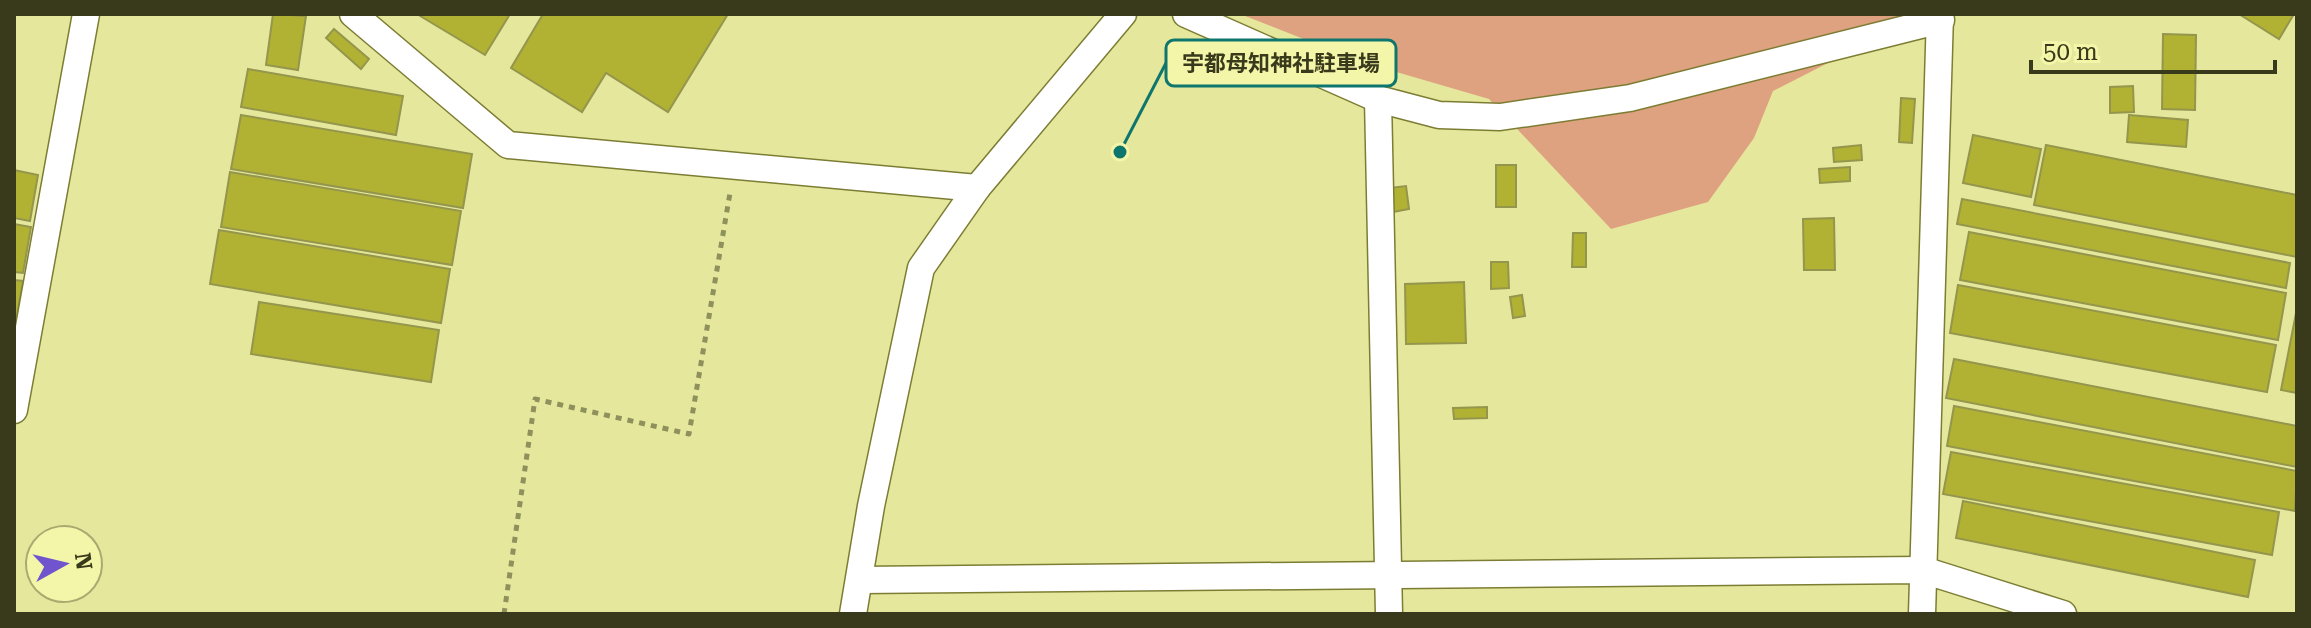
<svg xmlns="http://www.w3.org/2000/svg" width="2311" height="628" viewBox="0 0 2311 628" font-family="'Roboto Serif','Noto Sans JP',serif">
  <rect width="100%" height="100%" fill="#e5e89c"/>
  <polygon fill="#dfa281" points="1240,14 1924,14 1773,91 1754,138 1708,202 1611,229 1489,99 1362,62"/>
  <g fill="#b1b133" stroke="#95964d" stroke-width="2">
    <polygon points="273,14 306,16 298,70 266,65"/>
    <polygon points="417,14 510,14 485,55"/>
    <polygon points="543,14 728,14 668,112 606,73 582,112 511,68"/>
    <polygon points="2239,14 2294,14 2279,39"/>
    <polygon points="334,29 369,59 361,69 326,38"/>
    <polygon points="2163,34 2196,35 2195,110 2162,109"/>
    <polygon points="248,69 403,96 396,135 241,107"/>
    <polygon points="2133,86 2134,112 2110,113 2110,87"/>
    <polygon points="1901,98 1915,99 1912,143 1899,142"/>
    <polygon points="241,115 472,154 463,208 231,169"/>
    <polygon points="2129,115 2188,120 2186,147 2127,142"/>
    <polygon points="1973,135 2041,149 2031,197 1963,183"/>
    <polygon points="1861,145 1862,160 1834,162 1833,148"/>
    <polygon points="2046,145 2297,195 2297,257 2034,205"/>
    <rect x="1496" y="165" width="20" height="42"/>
    <polygon points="1850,167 1850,181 1820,183 1819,169"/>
    <polygon points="14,170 38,175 30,221 14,218"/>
    <polygon points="230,172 461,211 452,265 221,227"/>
    <polygon points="1406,186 1409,209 1393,212 1389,188"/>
    <polygon points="1962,199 2290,263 2286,288 1957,224"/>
    <polygon points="1834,218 1835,270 1804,270 1803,219"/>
    <polygon points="14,224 31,227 23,273 14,272"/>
    <polygon points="219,230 450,269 441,323 210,284"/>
    <polygon points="1969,232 2286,293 2278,340 1960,280"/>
    <polygon points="1573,233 1586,233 1586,267 1572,267"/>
    <polygon points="1491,262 1508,262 1509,288 1491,289"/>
    <polygon points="14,280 23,281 15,327 14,327"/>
    <polygon points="1464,282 1466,343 1406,344 1405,284"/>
    <polygon points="1958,285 2276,345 2267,392 1950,333"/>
    <polygon points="1522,295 1525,316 1513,318 1510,297"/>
    <polygon points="259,302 439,330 431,382 251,354"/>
    <polygon points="2297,308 2297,393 2281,390"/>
    <polygon points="1954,359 2297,426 2297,467 1946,398"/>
    <polygon points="1954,406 2297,471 2295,511 1947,446"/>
    <polygon points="1487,407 1487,418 1454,419 1453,408"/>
    <polygon points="1951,452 2279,512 2272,555 1943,494"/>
    <polygon points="1963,501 2255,560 2248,597 1956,538"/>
  </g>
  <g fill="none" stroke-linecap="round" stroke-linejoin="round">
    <defs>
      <g id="street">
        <polyline points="353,14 508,145 977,188"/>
        <polyline points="1186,14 1378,99 1439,115 1500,117 1630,98 1941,20"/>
        <polyline points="1378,99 1389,614"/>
        <polyline points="14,410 86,14"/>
        <polyline points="860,580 1923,570 2063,614"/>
        <polyline points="853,614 871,506 921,268 977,188 1123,14"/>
        <polyline points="1922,614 1940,14"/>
      </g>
    </defs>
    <use href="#street" stroke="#7c7d33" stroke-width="29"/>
    <polyline stroke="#8f915c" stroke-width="5" stroke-dasharray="6 6" stroke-linecap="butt" points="504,614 535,399 689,434 730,193"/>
    <use href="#street" stroke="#fff" stroke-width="26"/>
  </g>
  <path fill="none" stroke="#0f766e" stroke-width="3" d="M1120 152L1166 63"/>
  <circle fill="#0f766e" stroke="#f3f5a9" stroke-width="3" cx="1120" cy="152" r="8"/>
  <rect fill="#f3f5a9" stroke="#0f766e" stroke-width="3" x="1166" y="40" width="230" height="46" rx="8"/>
  <g font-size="22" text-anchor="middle" font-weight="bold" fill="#393a1b">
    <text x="1281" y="71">宇都母知神社駐車場</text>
  </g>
  <rect width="2311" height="628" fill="none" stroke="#393a1b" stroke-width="32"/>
  <g transform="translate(64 564) rotate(82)"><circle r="38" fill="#f3f5a9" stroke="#a9aa70" stroke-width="2"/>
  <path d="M0-6L14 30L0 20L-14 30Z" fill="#7054ce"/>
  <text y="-12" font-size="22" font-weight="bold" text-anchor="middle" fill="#393a1b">N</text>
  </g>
  <path d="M2031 60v12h244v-12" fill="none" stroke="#393a1b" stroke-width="4"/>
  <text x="2043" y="60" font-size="24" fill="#393a1b" stroke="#f3f5a9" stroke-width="6" paint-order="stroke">50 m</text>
</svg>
